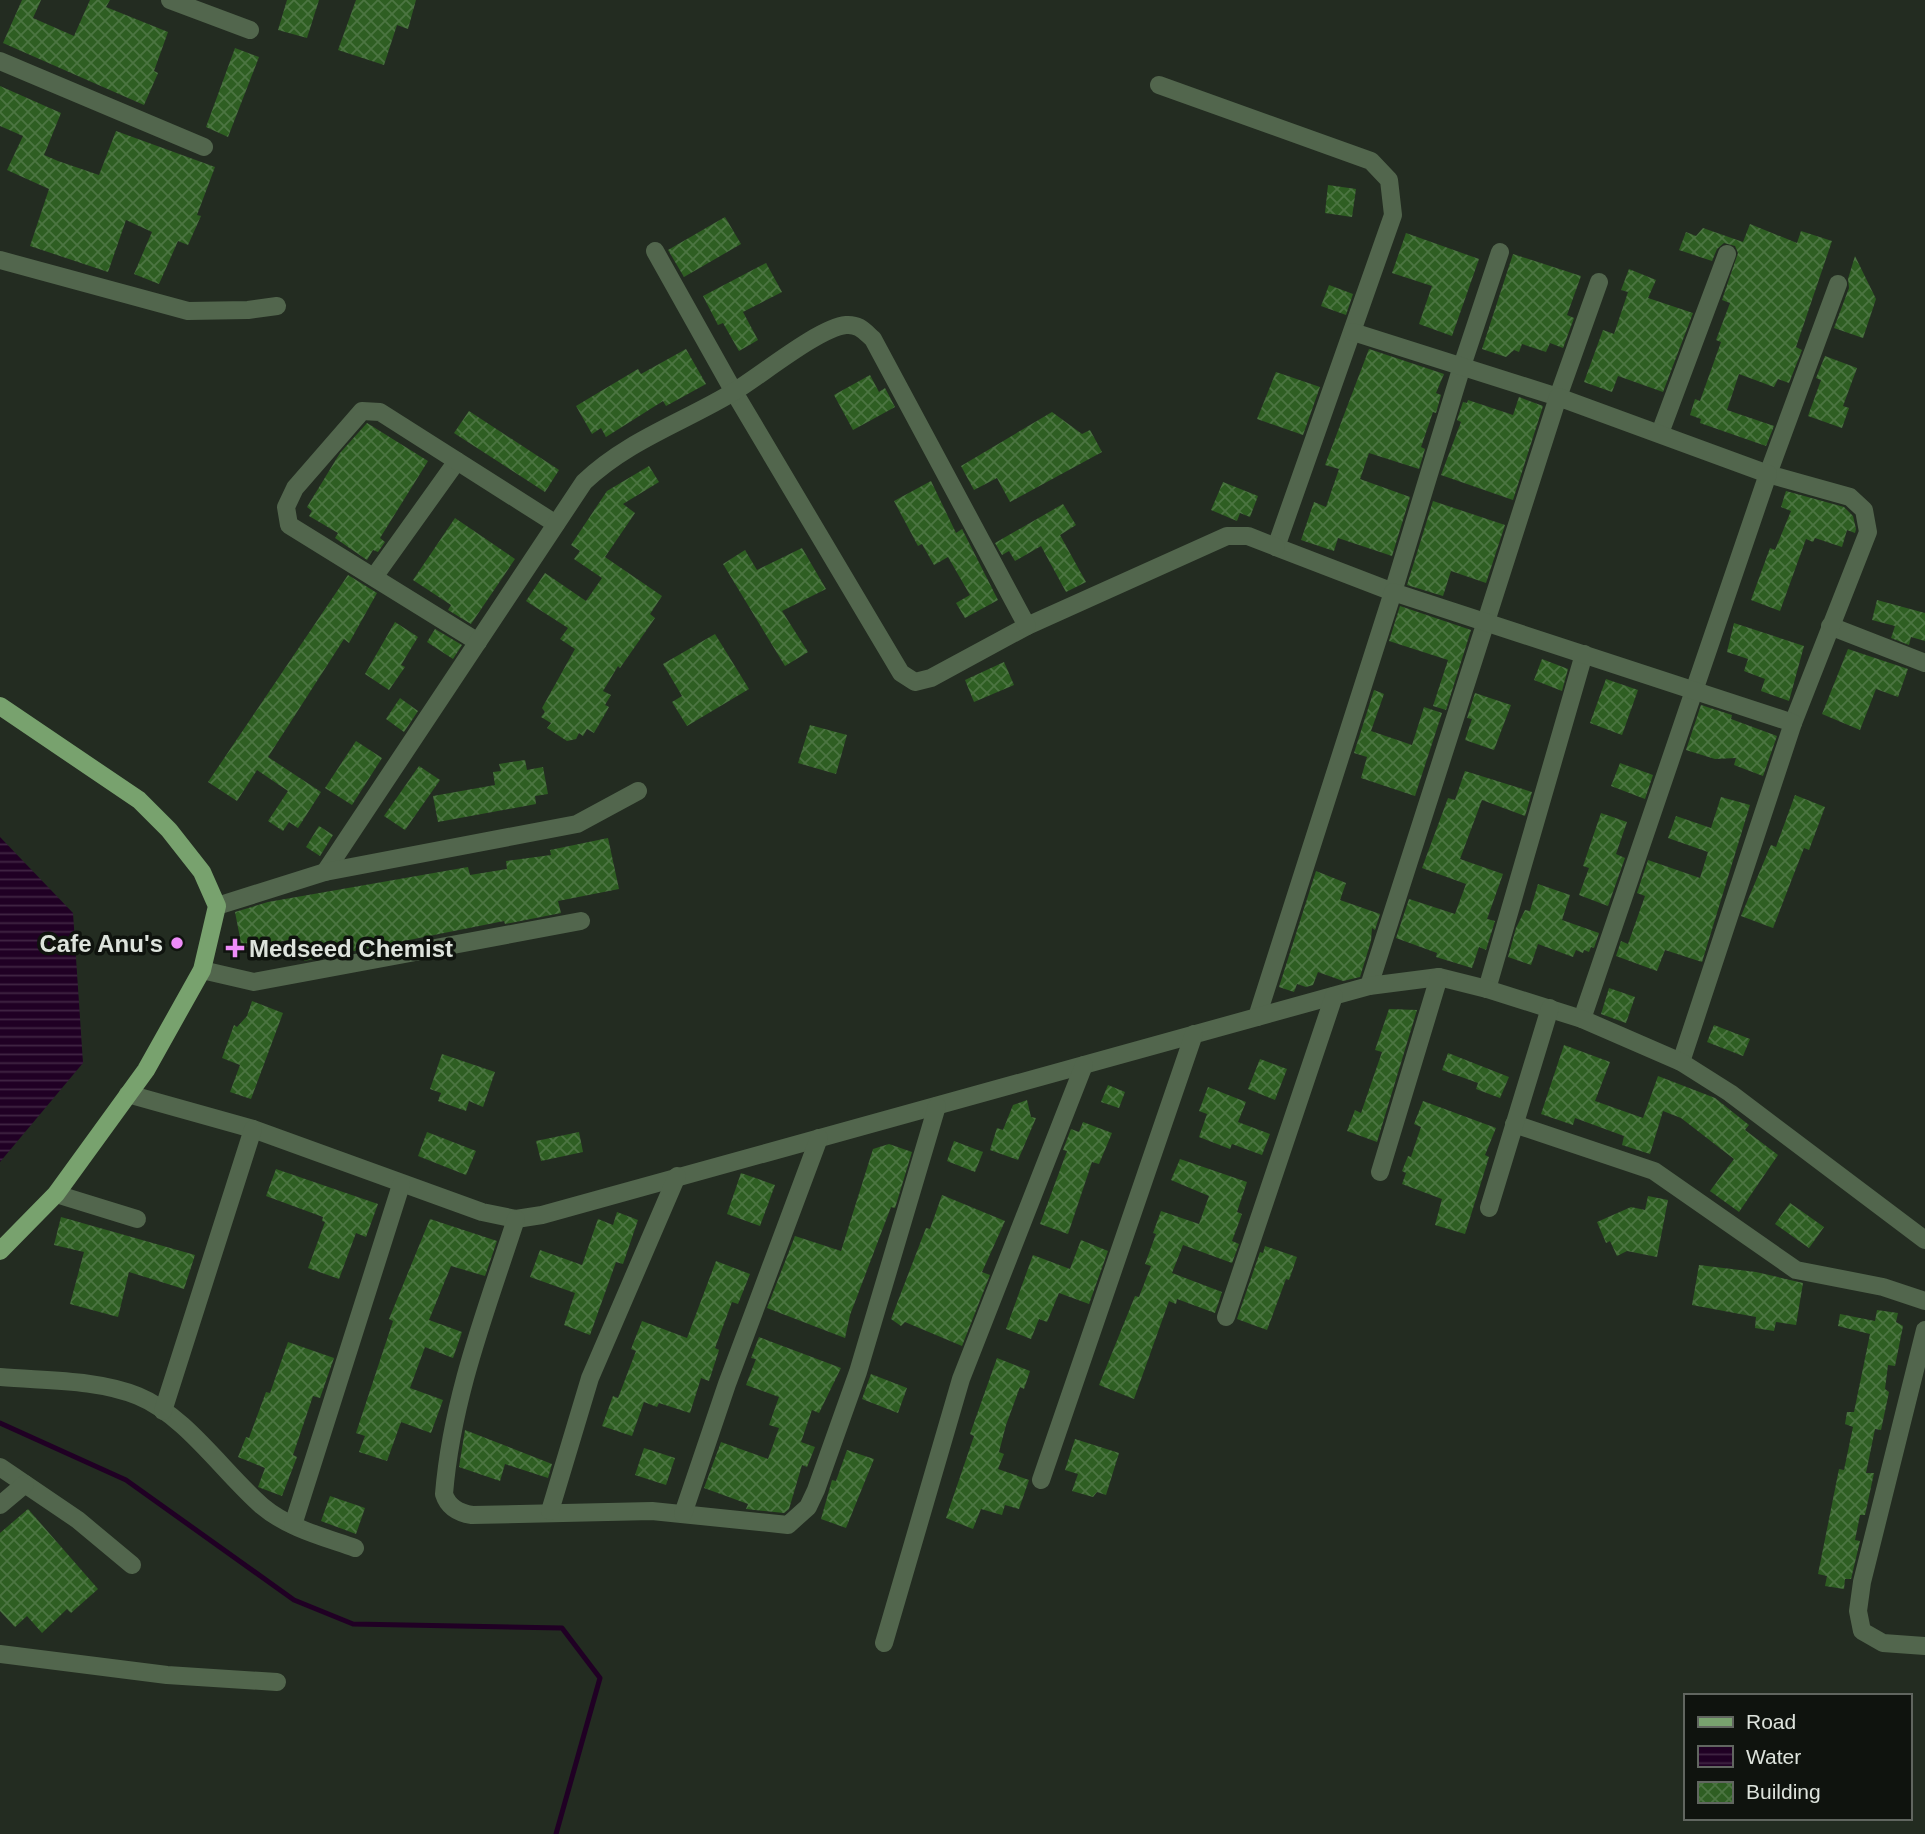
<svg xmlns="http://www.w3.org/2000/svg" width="1925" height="1834" viewBox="0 0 1925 1834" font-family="Helvetica,sans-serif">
  <defs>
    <pattern id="water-rules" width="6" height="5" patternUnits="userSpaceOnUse" patternTransform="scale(1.75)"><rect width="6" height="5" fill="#200024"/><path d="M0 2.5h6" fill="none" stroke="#402543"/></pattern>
    <pattern id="building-cross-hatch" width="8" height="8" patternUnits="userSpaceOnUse" patternTransform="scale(1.75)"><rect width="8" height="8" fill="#2e5e22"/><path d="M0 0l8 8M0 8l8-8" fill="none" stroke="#4c7542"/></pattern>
  </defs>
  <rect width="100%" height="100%" fill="#232c21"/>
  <polygon fill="url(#water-rules)" points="0,837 73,913 83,1063 0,1162"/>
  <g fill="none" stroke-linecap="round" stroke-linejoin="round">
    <polyline stroke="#200024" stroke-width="5" points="0,1423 126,1480 294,1600 353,1624 562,1628 600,1678 556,1834"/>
  </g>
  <g fill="url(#building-cross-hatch)">
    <polygon points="22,0 41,0 33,18 74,36 90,0 110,0 106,7 168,32 154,71 158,73 144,105 3,43"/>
    <polygon points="287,0 319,0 307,38 278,30"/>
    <polygon points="356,0 416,0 408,29 397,25 384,65 338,50"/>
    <polygon points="235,48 259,57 228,137 206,127"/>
    <polygon points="0,86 61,113 44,155 58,161 99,175 116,131 215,167 197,215 201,216 188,245 178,241 159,284 134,274 152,232 126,220 108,272 30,246 49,189 7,170 23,136 0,126"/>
    <polygon points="1328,185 1356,189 1352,217 1325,213"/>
    <polygon points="725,217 741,244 684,277 668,250"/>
    <polygon points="1750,224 1797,243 1801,231 1832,241 1796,347 1802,350 1789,383 1778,379 1774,387 1739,374 1727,410 1774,426 1766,446 1700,423 1701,419 1690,415 1695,399 1700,401 1721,342 1716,340 1730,303 1722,300 1738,253 1735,246 1724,243 1717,249 1712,261 1679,250 1686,232 1696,236 1703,228 1743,242"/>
    <polygon points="1406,233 1479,259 1452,336 1419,324 1432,286 1392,273"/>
    <polygon points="1513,254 1581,276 1567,315 1574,318 1563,348 1550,343 1546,352 1522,344 1519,352 1514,350 1506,357 1482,349"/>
    <polygon points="1855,256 1876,299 1863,338 1834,328 1849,288 1848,279"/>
    <polygon points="766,263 782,292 743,312 758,340 739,351 723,323 718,325 703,296"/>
    <polygon points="1629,269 1656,280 1648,298 1693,313 1663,392 1618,376 1612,392 1584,382 1603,330 1614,334 1628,292 1621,290"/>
    <polygon points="1329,285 1353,294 1346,315 1321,306"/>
    <polygon points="686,349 706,384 666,406 663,401 606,437 601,428 592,434 576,406 638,369 641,374"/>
    <polygon points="1369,349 1444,374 1436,393 1441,395 1436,413 1433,412 1421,447 1425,449 1419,469 1369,453 1360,479 1410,497 1392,556 1338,538 1334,551 1301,540 1314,502 1326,507 1339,469 1325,465"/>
    <polygon points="1825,356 1857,368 1843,406 1849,408 1842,428 1808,416 1821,380 1816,378"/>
    <polygon points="1276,372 1320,387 1303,435 1257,419"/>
    <polygon points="870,375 879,392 885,388 895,407 853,430 834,395"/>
    <polygon points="1519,397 1543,406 1513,500 1441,475 1461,422 1457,420 1463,402 1467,403 1468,400 1513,415"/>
    <polygon points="469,411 559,470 545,492 454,433"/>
    <polygon points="1052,412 1082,434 1090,430 1102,452 1010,502 997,478 974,490 961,466"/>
    <polygon points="367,423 428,461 380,538 385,542 378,552 373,550 367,560 335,538 338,533 309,516 312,511 307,507 340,453"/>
    <polygon points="649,466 659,482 623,504 635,513 605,557 662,596 650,614 655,618 620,668 618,666 603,691 611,695 605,705 609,707 594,733 587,729 583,736 579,733 576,739 567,741 547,728 551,723 541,717 545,712 542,708 575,649 560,639 568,628 526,601 545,573 586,601 602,578 574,559 580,551 571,545 607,491"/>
    <polygon points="931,481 956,533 962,529 998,600 965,618 956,603 970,595 948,557 934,565 922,544 918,546 894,501"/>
    <polygon points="1223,482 1258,496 1250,517 1240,513 1237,521 1211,510"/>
    <polygon points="1786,491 1844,507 1853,516 1856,529 1855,533 1847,530 1842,547 1815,538 1813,542 1806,539 1780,611 1751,600 1770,548 1775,550 1791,511 1781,507"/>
    <polygon points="1433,501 1505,525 1486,583 1451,571 1443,596 1407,585"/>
    <polygon points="1063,504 1076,525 1060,535 1086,582 1066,592 1041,546 1015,561 1009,551 1002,555 995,543"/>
    <polygon points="455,518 515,559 471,624 448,610 451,605 413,580"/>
    <polygon points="802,548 826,589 782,611 808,652 785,666 723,564 745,550 757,570"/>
    <polygon points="348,575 377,593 349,643 344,639 268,757 321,792 298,828 289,822 283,831 268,821 288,791 257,770 237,801 208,782"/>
    <polygon points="1877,600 1925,613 1925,641 1911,637 1909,645 1891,638 1895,626 1872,620"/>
    <polygon points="1400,606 1471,630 1446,710 1433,706 1448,660 1389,641"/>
    <polygon points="395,622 418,637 401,665 405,667 389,690 365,674"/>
    <polygon points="1734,623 1804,646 1789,701 1761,691 1765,679 1744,671 1748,659 1727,652"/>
    <polygon points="435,629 462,645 453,659 427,642"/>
    <polygon points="715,634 749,689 687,726 672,702 682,696 663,664"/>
    <polygon points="1848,649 1908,669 1898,697 1876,689 1860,730 1822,714"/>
    <polygon points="1542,659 1568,669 1562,691 1534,680"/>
    <polygon points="1004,662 1014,685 974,702 965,680"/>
    <polygon points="1606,679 1638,690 1622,735 1590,723"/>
    <polygon points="1374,690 1384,694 1371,731 1412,745 1424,707 1442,713 1415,796 1361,778 1367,757 1354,753"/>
    <polygon points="1475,693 1511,705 1494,750 1465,740 1472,719 1467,718"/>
    <polygon points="400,698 418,711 404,732 386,719"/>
    <polygon points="1701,705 1732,715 1731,719 1777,736 1763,776 1734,765 1736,758 1715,759 1686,750"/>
    <polygon points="810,725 847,735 836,774 798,763"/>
    <polygon points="356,741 382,758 352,805 325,788"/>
    <polygon points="525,760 527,770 543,767 548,794 535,796 536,804 438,822 433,796 495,785 493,772 501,771 499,764"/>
    <polygon points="1620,763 1653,775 1645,799 1611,786"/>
    <polygon points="419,766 440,780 405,830 384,816"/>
    <polygon points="1465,771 1532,792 1525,816 1482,800 1460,859 1503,874 1487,919 1495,921 1486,950 1479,947 1472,968 1436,957 1437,953 1396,938 1409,899 1455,914 1466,884 1422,868 1448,798 1455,800"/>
    <polygon points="1795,795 1825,807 1809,850 1804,848 1773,928 1741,916 1771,845 1776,847"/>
    <polygon points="1721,797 1750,805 1702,962 1665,950 1657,971 1616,956 1621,941 1628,944 1645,896 1637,893 1648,860 1700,878 1708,852 1668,838 1676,816 1711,828"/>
    <polygon points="1601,813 1627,822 1616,854 1625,858 1608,906 1579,895 1589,868 1583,866"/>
    <polygon points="319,826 333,835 320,856 306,847"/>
    <polygon points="608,838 619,889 558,901 561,913 505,924 504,921 304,961 300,938 242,948 235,912 268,902 468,867 470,875 507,869 506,861 551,855 550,850"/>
    <polygon points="1316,871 1346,883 1340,900 1380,914 1375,930 1372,928 1371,941 1360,977 1343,981 1318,972 1313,985 1306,987 1297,984 1294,992 1279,987"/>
    <polygon points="1538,884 1570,895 1562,920 1599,933 1594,948 1591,947 1589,952 1584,950 1583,953 1576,950 1573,957 1538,944 1531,965 1508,957 1516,928 1525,910 1530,911"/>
    <polygon points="1609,988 1635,997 1626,1023 1601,1014"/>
    <polygon points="252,1001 283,1013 251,1099 230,1092 240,1065 222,1058 234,1025 237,1027 247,1016"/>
    <polygon points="1389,1009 1417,1010 1377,1142 1347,1131 1355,1110 1361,1113 1382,1052 1375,1050"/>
    <polygon points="1714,1025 1750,1039 1743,1056 1707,1042"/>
    <polygon points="1564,1045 1610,1062 1595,1101 1643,1118 1658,1076 1715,1098 1749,1125 1745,1130 1778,1155 1739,1212 1710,1191 1734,1159 1681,1118 1663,1111 1650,1154 1622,1145 1624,1136 1575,1118 1573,1125 1541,1114"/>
    <polygon points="1448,1053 1509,1077 1500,1098 1476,1089 1478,1083 1442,1070"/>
    <polygon points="442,1054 495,1072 483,1107 469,1101 466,1111 438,1101 441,1093 430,1089"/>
    <polygon points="1260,1059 1287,1069 1275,1100 1248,1089"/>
    <polygon points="1108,1085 1125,1092 1119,1108 1101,1102"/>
    <polygon points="1208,1087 1246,1102 1238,1122 1270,1134 1262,1155 1232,1144 1230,1149 1199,1137 1207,1114 1199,1111"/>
    <polygon points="1027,1100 1031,1117 1036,1118 1018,1160 990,1150 997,1128 1003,1130 1013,1105"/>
    <polygon points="1423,1101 1496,1128 1485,1155 1489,1157 1465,1234 1435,1225 1442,1199 1402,1184 1406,1173 1402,1171 1408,1156 1411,1157 1421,1127 1414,1124"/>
    <polygon points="1083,1122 1112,1133 1099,1164 1092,1162 1068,1234 1040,1224 1067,1151 1063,1150 1071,1129 1079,1132"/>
    <polygon points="427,1132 476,1151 466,1175 418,1156"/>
    <polygon points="579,1132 583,1152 541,1161 536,1141"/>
    <polygon points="954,1141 983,1152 975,1172 947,1161"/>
    <polygon points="889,1144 912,1152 895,1208 891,1207 850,1315 845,1338 767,1308 795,1236 841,1251 873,1149"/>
    <polygon points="1180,1159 1247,1182 1237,1212 1242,1214 1232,1241 1239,1244 1232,1263 1183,1245 1172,1273 1222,1292 1215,1313 1177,1299 1176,1304 1169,1301 1134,1399 1099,1385 1135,1296 1139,1297 1151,1266 1145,1264 1156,1234 1153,1233 1161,1211 1199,1224 1209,1196 1171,1180"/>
    <polygon points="276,1169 378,1204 366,1237 356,1233 339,1279 308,1268 325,1222 322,1221 323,1217 266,1196"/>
    <polygon points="741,1173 775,1185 760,1226 727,1214"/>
    <polygon points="942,1195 1005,1221 982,1272 990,1275 962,1346 905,1322 901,1326 891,1319 926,1228 930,1229"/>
    <polygon points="1648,1196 1668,1200 1657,1257 1627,1251 1617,1256 1610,1241 1606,1243 1597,1222 1631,1207 1645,1210"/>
    <polygon points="1790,1203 1824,1227 1809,1248 1775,1224"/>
    <polygon points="617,1212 638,1220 623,1264 616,1262 590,1335 564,1325 575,1293 530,1277 540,1250 582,1265 598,1219 613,1225"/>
    <polygon points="61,1217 195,1255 184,1289 129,1272 118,1317 70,1304 84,1252 54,1245"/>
    <polygon points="430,1219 497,1241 485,1276 451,1266 429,1320 462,1332 453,1358 425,1347 410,1388 443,1400 431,1433 401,1422 387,1461 359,1452 365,1436 356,1433 393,1321 389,1319"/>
    <polygon points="1081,1240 1108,1251 1089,1304 1059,1293 1047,1322 1039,1319 1031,1339 1006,1329 1033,1255 1070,1269"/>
    <polygon points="1265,1246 1297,1257 1289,1280 1286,1279 1267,1330 1237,1319 1260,1252 1263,1253"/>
    <polygon points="716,1261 750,1274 738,1304 732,1302 715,1348 719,1350 709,1381 701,1378 690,1413 659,1403 657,1407 644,1402 632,1436 602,1426 613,1396 618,1398 636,1351 631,1349 642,1321 687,1338"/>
    <polygon points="1699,1265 1756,1272 1803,1283 1796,1325 1776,1322 1774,1331 1755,1328 1756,1317 1692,1305"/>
    <polygon points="1877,1310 1898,1313 1896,1322 1903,1326 1895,1366 1888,1365 1885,1389 1889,1392 1881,1430 1875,1429 1866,1473 1874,1473 1865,1515 1860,1515 1855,1540 1860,1541 1851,1579 1845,1579 1844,1589 1825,1586 1827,1576 1818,1574 1839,1469 1844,1470 1853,1427 1845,1424 1847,1412 1854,1412 1870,1334 1838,1326 1840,1314 1875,1321"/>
    <polygon points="759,1337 841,1368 819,1413 812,1410 801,1442 815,1447 807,1467 802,1465 789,1509 784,1513 746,1509 748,1504 704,1488 721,1442 768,1459 779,1428 769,1425 779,1397 746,1385 756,1359 751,1358"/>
    <polygon points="288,1342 334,1358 320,1398 313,1396 293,1455 297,1457 282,1496 258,1487 265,1468 238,1457 246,1437 249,1438 266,1392 270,1393"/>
    <polygon points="997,1358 1030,1371 1024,1389 1020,1387 1006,1425 999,1452 1004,1454 998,1469 1029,1480 1019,1509 1005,1505 1002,1515 981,1509 973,1529 946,1518 974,1436 970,1434"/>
    <polygon points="871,1374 907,1388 898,1413 862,1399"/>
    <polygon points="465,1430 552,1464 548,1478 505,1464 500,1481 459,1467"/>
    <polygon points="1075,1439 1119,1453 1106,1495 1097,1492 1093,1497 1072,1491 1078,1474 1065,1470"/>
    <polygon points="644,1448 675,1458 666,1485 635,1475"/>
    <polygon points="847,1450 874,1459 846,1528 821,1519 832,1480 836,1481"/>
    <polygon points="330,1496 365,1508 356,1534 321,1521"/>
    <polygon points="28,1509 98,1589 71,1613 67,1609 42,1633 27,1616 15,1627 0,1611 0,1533"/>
  </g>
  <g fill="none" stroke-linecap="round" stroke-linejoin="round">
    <g stroke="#52664d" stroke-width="18">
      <polyline points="170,0 250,30"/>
      <polyline points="0,61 204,147"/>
      <polyline points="1159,85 1371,161 1389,180 1393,215 1276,547 1393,592 1462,366 1500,252"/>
      <polyline points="655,251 734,392 901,673 915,682 931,678 1027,626 1227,536 1248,536 1276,547"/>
      <polyline points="0,260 188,311 248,310 277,306"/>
      <polyline points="1353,332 1558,397 1599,282"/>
      <polyline points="1660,433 1727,254"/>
      <polyline points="374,577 457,461"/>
      <polyline points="1830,626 1925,663"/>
      <polyline points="478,642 289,525 286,507 295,488 362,411 380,412 556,524"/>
      <polyline points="1793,723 1868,532 1864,510 1850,497 1768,474 1838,284"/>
      <path d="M325,872l259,-390c44,-42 100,-60 151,-91 25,-15 85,-64 111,-66 13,-1 18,6 27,14l154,287"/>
      <polyline points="217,906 325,872 577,824 638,791"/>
      <polyline points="202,970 254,982 581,921"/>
      <polyline points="1369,986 1558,397 1768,474 1582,1019"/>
      <polyline points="1487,989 1584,654"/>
      <polyline points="1257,1017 1393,592 1793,723 1681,1062"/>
      <polyline points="128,1094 253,1129 482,1212 516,1219 542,1215 1369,986 1439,977 1487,989 1582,1019 1681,1062 1730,1093 1925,1240"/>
      <polyline points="1514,1124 1654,1171 1796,1270 1883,1287 1925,1301"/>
      <polyline points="1380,1172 1439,977"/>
      <polyline points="56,1194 137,1219"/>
      <polyline points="1489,1208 1550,1008"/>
      <path d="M516,1219c-30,92 -64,178 -72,275 4,13 15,19 28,21l180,-4 136,14 20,-18 8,-17 42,-118 79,-266"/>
      <polyline points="1226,1317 1334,996"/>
      <polyline points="1925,1330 1862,1582 1858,1611 1862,1631 1883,1643 1925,1646"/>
      <path d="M0,1377c44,4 97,2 138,19 47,19 86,77 124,110 26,22 62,31 93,42"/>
      <polyline points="163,1411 253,1129"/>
      <polyline points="0,1467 78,1520 132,1565"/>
      <polyline points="1041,1480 1194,1034"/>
      <polyline points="0,1505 25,1484"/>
      <polyline points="550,1511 590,1378 677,1176"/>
      <polyline points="683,1514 727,1384 819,1138"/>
      <polyline points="293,1525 401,1185"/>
      <polyline points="884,1643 961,1379 1084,1065"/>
      <polyline points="0,1654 167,1675 277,1682"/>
    </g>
    <polyline stroke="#78a26e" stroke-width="18" points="0,706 139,800 169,830 202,872 217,906 202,970 146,1070 56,1194 0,1251"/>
  </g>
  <g fill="#ee8cf8" stroke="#0f130e" stroke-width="2.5">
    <circle cx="177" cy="943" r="7"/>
    <path d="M231.5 937.5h7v7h7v7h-7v7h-7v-7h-7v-7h7z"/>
  </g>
  <g text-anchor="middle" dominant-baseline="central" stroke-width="7" stroke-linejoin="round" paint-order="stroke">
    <g font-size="24" font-weight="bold" fill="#dde3dc" stroke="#0f130e" text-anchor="end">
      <text x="163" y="943">Cafe Anu's</text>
      <text x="249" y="948" text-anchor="start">Medseed Chemist</text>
    </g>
  </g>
  <rect x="1684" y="1694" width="228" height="126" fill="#0f130e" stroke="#616660" stroke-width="2"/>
  <rect x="1698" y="1717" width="35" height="10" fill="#78a26e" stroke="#616660" stroke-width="2"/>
  <text x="1746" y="1729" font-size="21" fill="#dde3dc">Road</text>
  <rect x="1698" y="1746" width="35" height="21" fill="url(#water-rules)" stroke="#616660" stroke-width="2"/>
  <text x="1746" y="1764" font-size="21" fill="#dde3dc">Water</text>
  <rect x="1698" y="1782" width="35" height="21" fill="url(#building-cross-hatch)" stroke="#616660" stroke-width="2"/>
  <text x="1746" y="1799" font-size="21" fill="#dde3dc">Building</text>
</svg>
